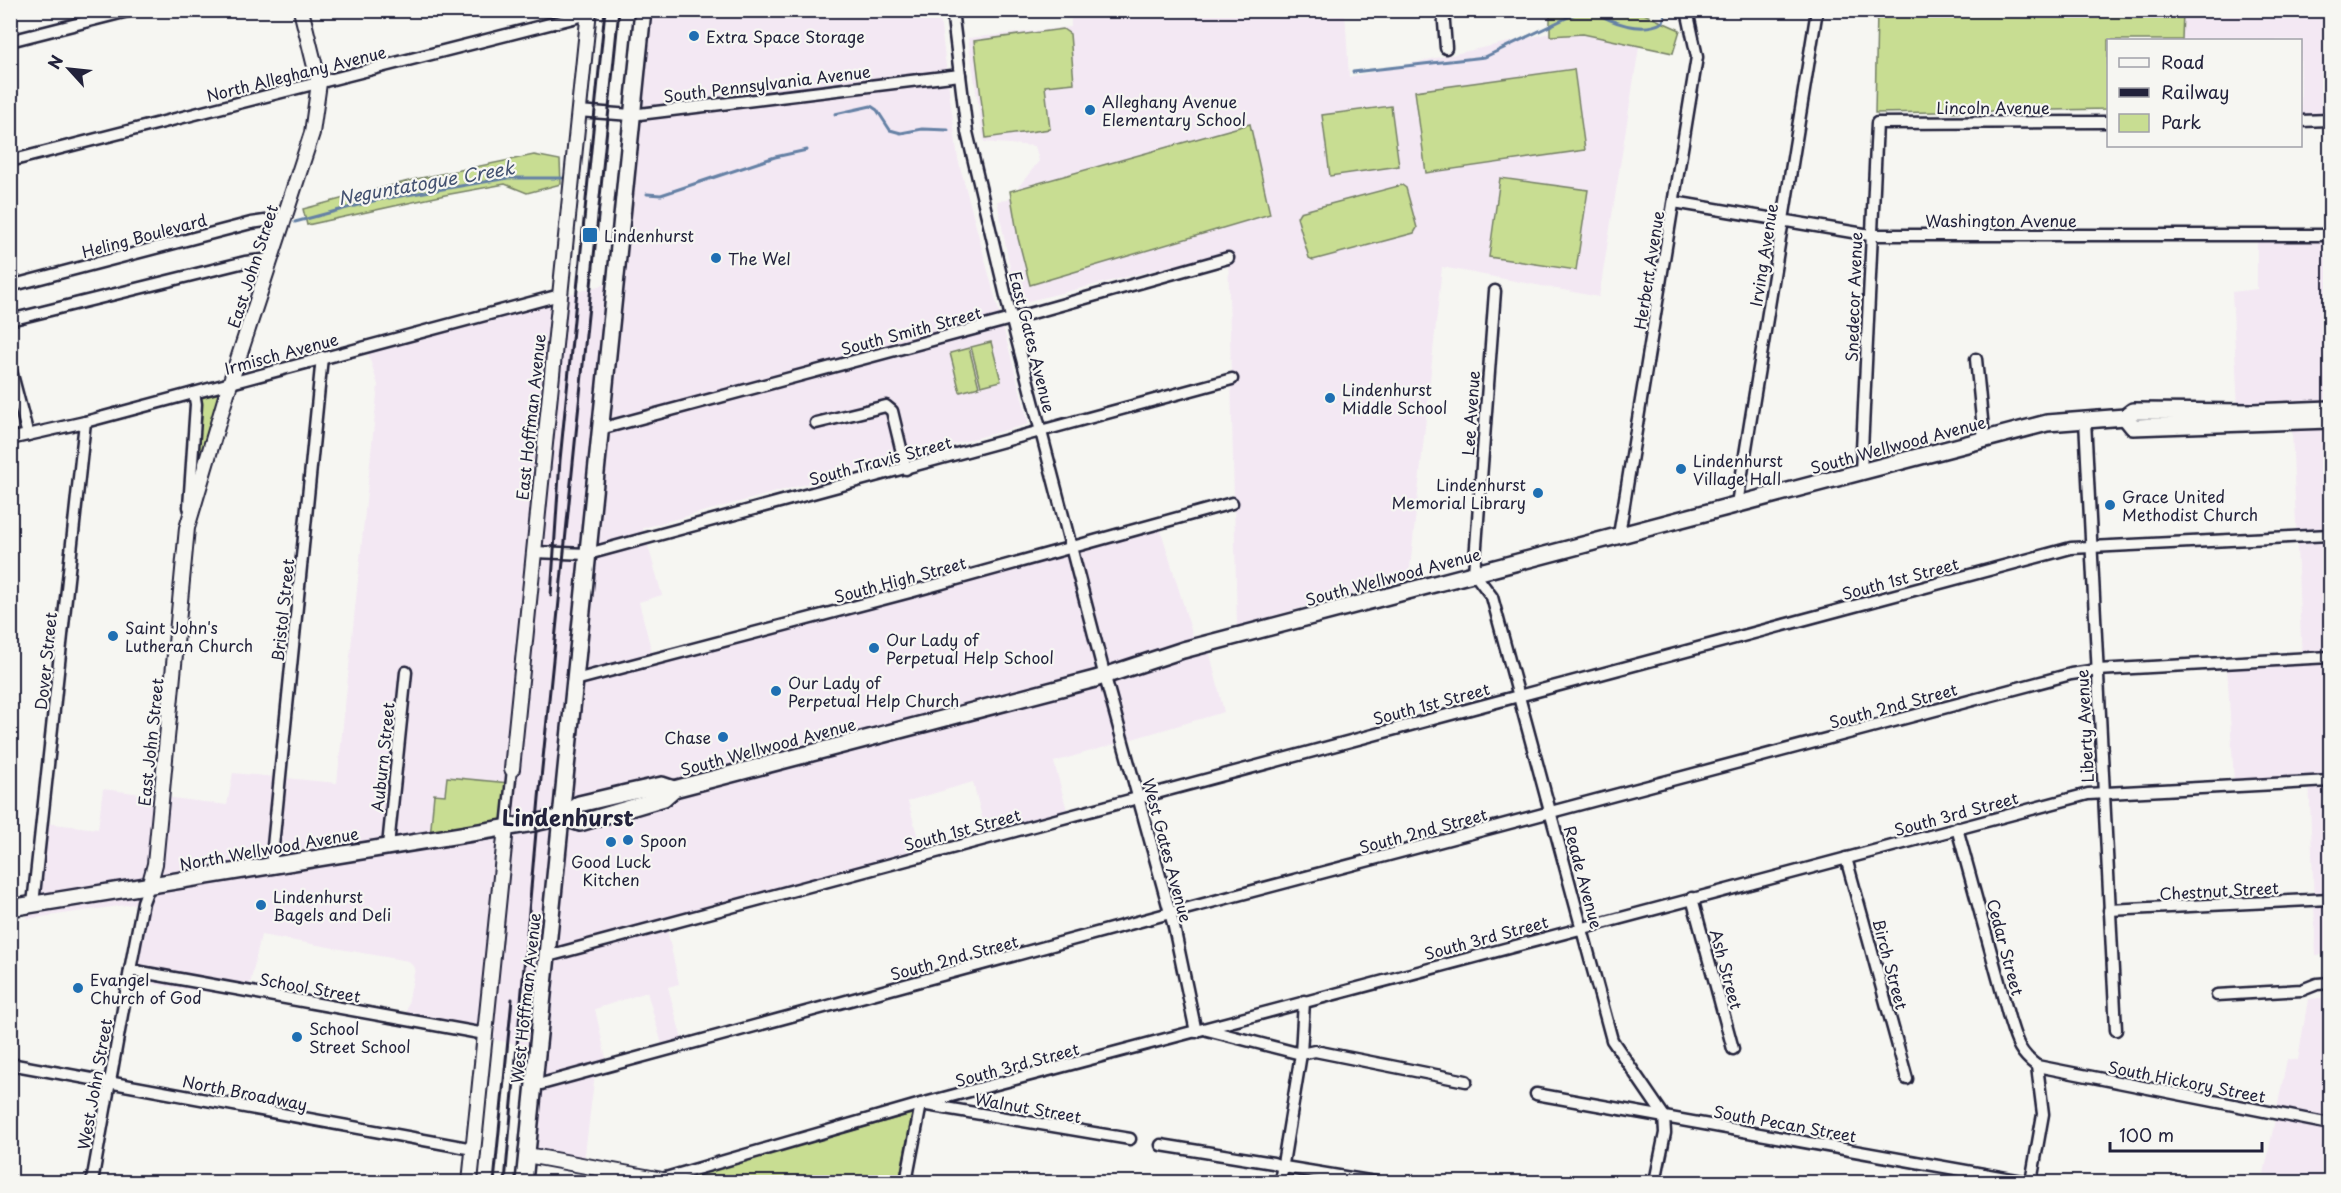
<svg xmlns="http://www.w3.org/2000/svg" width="2341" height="1193" viewBox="0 0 2341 1193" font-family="'Playpen Sans',sans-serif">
  <rect width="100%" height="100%" fill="#f6f6f2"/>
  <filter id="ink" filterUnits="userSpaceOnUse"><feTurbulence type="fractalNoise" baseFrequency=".0167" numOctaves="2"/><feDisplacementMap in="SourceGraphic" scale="12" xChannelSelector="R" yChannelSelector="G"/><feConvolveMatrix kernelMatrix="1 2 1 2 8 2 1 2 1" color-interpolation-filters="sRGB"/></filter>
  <g filter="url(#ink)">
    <g fill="#f3e8f3">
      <polygon points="651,11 939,11 958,159 1029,424 643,528 662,595 639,602 653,657 1158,521 1195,643 1207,641 1224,712 1054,762 1068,814 987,837 973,782 908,801 922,853 665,921 679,984 668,987 683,1043 663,1048 647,992 595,1009 607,1063 596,1065 584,1162 530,1152 542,1048 404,1025 415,968 408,961 261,935 247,998 132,981 147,902 27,919 44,823 98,829 103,789 227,805 233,773 337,783 378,385 367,350 624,279"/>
      <polygon points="1071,11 1345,11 1349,77 1573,28 1640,41 1599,297 1442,267 1409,578 1237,626 1228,252 1017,304 997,201 1008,200 1039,161 1035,146 984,142 968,38 1071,27"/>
      <polygon points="2183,11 2330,11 2330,117 2301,117 2300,40 2182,40"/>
      <polygon points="2330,237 2330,954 2316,955 2309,778 2234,782 2227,666 2302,662 2291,408 2238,408 2232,292 2257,289 2257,238"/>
      <polygon points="2330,997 2330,1182 2312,1182 2264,1174 2287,1059 2298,1060 2308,999"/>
    </g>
    <g fill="#c8dd92" stroke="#758066" stroke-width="1.5">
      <polygon points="1550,11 1618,10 1621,14 1644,14 1680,30 1673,53 1583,34 1550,36"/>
      <polygon points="1877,11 2183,11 2182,40 2108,40 2108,109 1875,113"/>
      <polygon points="1063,29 1070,34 1074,83 1045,86 1050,129 986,138 974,41"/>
      <polygon points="1574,69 1585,150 1426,173 1415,91"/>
      <polygon points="1391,106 1399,166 1330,176 1322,115"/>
      <polygon points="1250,124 1270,214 1030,285 1018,238 1010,191"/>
      <polygon points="534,155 560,160 561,184 527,193 505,184 445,195 307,225 303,209 416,179"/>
      <polygon points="1500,178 1588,190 1576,270 1489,257"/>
      <polygon points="1402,185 1406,188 1417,228 1414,233 1313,260 1309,258 1297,217 1300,212"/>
      <polygon points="991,342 1001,381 981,386 971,347"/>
      <polygon points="969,348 979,387 960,392 950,353"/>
      <polygon points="223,392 198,473 194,472 201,397"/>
      <polygon points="447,777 509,783 505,825 430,838 434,794 445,795"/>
      <polygon points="912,1114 899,1182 699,1182 677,1179"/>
    </g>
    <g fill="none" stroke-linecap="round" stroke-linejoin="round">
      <g stroke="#6581a5" stroke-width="3">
        <path d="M1592,10c19,13 50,24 71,12l3,-12"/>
        <polyline points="1353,72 1485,57 1583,10"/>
        <polyline points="835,114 871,106 877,110 890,130 901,133 922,129 948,130"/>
        <polyline points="647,194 661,195 775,157 807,150"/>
        <polyline points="295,222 377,200 508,178 562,178"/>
      </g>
      <defs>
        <polyline id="pedestrian" points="506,827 512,769"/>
        <g id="minor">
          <polyline points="952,10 967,132 1009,309 1105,677 1174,927 1196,1032"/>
          <polyline points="1443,10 1446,48"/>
          <polyline points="10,41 132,10"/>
          <polyline points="578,111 631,115 960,75"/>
          <polyline points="2300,121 2330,120"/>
          <polyline points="10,161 589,14"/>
          <polyline points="1674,202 1870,235 2330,235"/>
          <polyline points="10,286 251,223 285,218"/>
          <polyline points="1495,291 1474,573 1492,597 1612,1040 1664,1116 1665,1133 1655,1182"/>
          <polyline points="10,320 245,262 271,259"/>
          <polyline points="1976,359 1984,439"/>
          <polyline points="10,367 28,435"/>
          <polyline points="2085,420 2116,1030"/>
          <polyline points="816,423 886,406 892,411 906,469"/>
          <polyline points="600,429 1011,319 1228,258"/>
          <polyline points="10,439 85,422 560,295"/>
          <polyline points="1861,472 1877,123 2108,122"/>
          <polyline points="1737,504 1817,10"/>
          <polyline points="189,507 196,404 194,393"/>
          <polyline points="1619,535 1697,57 1687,10"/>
          <polyline points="534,552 588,554 1232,379"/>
          <polyline points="575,680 910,592 1232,503"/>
          <path d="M1957,828l52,190c7,22 9,34 28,48l293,58"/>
          <polyline points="388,846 406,672"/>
          <polyline points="1846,858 1907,1079"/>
          <polyline points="271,866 322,357"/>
          <polyline points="1692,898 1733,1049"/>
          <polyline points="33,904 85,422"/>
          <polyline points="2109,910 2330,899"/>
          <polyline points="548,956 2071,548 2330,535"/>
          <polyline points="130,970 485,1034"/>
          <polyline points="2217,995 2302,990 2317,984 2330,983"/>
          <polyline points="1207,1030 1301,1054 1315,1051 1466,1081"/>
          <polyline points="10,1064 473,1149"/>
          <polyline points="534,1086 1170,913 2071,674 2097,670 2330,657"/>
          <polyline points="1536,1094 2028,1182"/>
          <polyline points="1161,1145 1273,1163 1284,1167 1375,1182"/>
          <polyline points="662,1179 921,1104 2088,794 2330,781"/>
          <polyline points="10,1182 12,1182"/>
          <polyline points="92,1182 130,970 143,902 149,886"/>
          <polyline points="906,1182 921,1104 1130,1139"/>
          <polyline points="1280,1182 1301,1054 1304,1001"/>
          <polyline points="2031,1182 2043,1114 2037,1066"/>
        </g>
        <g id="tertiary">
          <polyline points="512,769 589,10"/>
          <polyline points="149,886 155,864 187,528 227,393 312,133 319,83 301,10"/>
          <polyline points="527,1155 673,1182"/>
          <polyline points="470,1182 506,827"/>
        </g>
        <g id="secondary">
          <polyline points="2125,417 2133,427 2330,420"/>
          <polyline points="562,817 580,823 664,798 674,789 1095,679 1183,650 2047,423 2125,417 2133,411 2253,412 2330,409"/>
          <polyline points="10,908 534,823 562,817 579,804 626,793 662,785 674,789"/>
          <polyline points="524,1182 643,10"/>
        </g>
      </defs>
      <use href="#pedestrian" stroke="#22223b" stroke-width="13"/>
      <use href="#minor" stroke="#22223b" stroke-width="15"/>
      <use href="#tertiary" stroke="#22223b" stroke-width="18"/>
      <use href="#secondary" stroke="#22223b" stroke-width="20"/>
      <use href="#pedestrian" stroke="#f6f6f2" stroke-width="8"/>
      <use href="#minor" stroke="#f6f6f2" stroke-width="10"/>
      <use href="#tertiary" stroke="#f6f6f2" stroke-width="14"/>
      <use href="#secondary" stroke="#f6f6f2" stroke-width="15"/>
      <g stroke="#22223b" stroke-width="3">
        <polyline points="551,596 560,460 605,10"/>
        <polyline points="494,1182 512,999"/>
        <polyline points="505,1182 539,798 619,10"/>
      </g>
    </g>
  </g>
  <g fill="#1f6fb2" stroke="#f6f6f2" stroke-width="2">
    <circle cx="694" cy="36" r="6"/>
    <circle cx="1090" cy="110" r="6"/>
    <rect x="582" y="227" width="16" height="16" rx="3"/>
    <circle cx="716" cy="258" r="6"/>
    <circle cx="1330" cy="398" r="6"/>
    <circle cx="1681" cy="469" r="6"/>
    <circle cx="1538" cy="493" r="6"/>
    <circle cx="2110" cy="505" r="6"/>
    <circle cx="113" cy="636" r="6"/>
    <circle cx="874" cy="648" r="6"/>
    <circle cx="776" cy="691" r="6"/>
    <circle cx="723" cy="737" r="6"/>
    <circle cx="628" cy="840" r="6"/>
    <circle cx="611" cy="842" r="6"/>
    <circle cx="261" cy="905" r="6"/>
    <circle cx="78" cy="988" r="6"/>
    <circle cx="297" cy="1037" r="6"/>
  </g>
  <g text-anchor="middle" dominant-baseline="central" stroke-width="4.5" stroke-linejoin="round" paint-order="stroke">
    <g font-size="16" fill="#22223b" stroke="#f6f6f2" text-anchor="start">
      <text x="706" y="36">Extra Space Storage</text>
      <text x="1102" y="101">Alleghany Avenue<tspan x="1102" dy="18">Elementary School</tspan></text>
      <text x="604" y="235">Lindenhurst</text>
      <text x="728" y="258">The Wel</text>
      <text x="1342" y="389">Lindenhurst<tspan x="1342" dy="18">Middle School</tspan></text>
      <text x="1693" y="460">Lindenhurst<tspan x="1693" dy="18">Village Hall</tspan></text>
      <text x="1526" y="484" text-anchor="end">Lindenhurst<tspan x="1526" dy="18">Memorial Library</tspan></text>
      <text x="2122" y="496">Grace United<tspan x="2122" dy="18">Methodist Church</tspan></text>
      <text x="125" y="627">Saint John's<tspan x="125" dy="18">Lutheran Church</tspan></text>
      <text x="886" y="639">Our Lady of<tspan x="886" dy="18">Perpetual Help School</tspan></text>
      <text x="788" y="682">Our Lady of<tspan x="788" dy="18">Perpetual Help Church</tspan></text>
      <text x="711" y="737" text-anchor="end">Chase</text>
      <text x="640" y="840">Spoon</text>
      <text x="611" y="861" text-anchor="middle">Good Luck<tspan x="611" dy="18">Kitchen</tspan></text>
      <text x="273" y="896">Lindenhurst<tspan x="273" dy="18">Bagels and Deli</tspan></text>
      <text x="90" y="979">Evangel<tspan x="90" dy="18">Church of God</tspan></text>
      <text x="309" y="1028">School<tspan x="309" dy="18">Street School</tspan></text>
    </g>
    <g font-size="16" fill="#22223b" stroke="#f6f6f2">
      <text transform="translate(296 73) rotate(-14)">North Alleghany Avenue</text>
      <text transform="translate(767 83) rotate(-7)">South Pennsylvania Avenue</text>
      <text x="1993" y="107">Lincoln Avenue</text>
      <text x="2001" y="220">Washington Avenue</text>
      <text transform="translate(144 235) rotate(-15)">Heling Boulevard</text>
      <text transform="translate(1763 255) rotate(-81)">Irving Avenue</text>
      <text transform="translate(252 266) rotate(-72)">East John Street</text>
      <text transform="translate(1648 270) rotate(-81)">Herbert Avenue</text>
      <text transform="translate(1853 297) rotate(-88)">Snedecor Avenue</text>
      <text transform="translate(911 330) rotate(-15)">South Smith Street</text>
      <text transform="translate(1033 342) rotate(76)">East Gates Avenue</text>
      <text transform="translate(281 353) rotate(-15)">Irmisch Avenue</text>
      <text transform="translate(1470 413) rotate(-86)">Lee Avenue</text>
      <text transform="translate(530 417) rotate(-84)">East Hoffman Avenue</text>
      <text transform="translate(1898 444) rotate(-15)">South Wellwood Avenue</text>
      <text transform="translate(880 460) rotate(-15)">South Travis Street</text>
      <text transform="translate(1393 576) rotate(-15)">South Wellwood Avenue</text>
      <text transform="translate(1900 578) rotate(-15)">South 1st Street</text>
      <text transform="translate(900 579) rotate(-15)">South High Street</text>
      <text transform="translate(282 610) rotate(-84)">Bristol Street</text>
      <text transform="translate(45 661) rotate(-84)">Dover Street</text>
      <text transform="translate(1431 703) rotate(-15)">South 1st Street</text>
      <text transform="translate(1893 705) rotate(-15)">South 2nd Street</text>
      <text transform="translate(2084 726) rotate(-93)">Liberty Avenue</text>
      <text transform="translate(150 742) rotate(-84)">East John Street</text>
      <text transform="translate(768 746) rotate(-15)">South Wellwood Avenue</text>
      <text transform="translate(382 757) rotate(-84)">Auburn Street</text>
      <text transform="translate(1956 813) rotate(-15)">South 3rd Street</text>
      <text transform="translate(962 829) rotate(-15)">South 1st Street</text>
      <text transform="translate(1423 830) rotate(-15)">South 2nd Street</text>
      <text transform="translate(269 848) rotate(-10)">North Wellwood Avenue</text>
      <text transform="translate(1168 850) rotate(75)">West Gates Avenue</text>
      <text transform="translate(1584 877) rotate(75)">Reade Avenue</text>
      <text transform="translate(2219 890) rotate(-3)">Chestnut Street</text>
      <text transform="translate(1486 937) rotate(-15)">South 3rd Street</text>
      <text transform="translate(2006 947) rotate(75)">Cedar Street</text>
      <text transform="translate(954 957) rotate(-15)">South 2nd Street</text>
      <text transform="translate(1891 964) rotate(75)">Birch Street</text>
      <text transform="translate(1727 969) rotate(75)">Ash Street</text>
      <text transform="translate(310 987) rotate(10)">School Street</text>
      <text transform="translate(525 998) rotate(-84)">West Hoffman Avenue</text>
      <text transform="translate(1017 1064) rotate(-15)">South 3rd Street</text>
      <text transform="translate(2187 1081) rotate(11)">South Hickory Street</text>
      <text transform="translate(94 1084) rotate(-80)">West John Street</text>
      <text transform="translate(245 1092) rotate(11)">North Broadway</text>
      <text transform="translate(1028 1107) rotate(10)">Walnut Street</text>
      <text transform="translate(1785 1123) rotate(10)">South Pecan Street</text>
    </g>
    <g font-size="18" font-style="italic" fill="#435170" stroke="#f6f6f2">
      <text transform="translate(426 182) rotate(-10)">Neguntatogue Creek</text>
    </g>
    <g font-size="22" font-weight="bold" fill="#22223b" stroke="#f6f6f2">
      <text x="568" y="816">Lindenhurst</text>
    </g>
  </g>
  <rect width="2341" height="1193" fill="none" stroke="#f6f6f2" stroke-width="36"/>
  <rect x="18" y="18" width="2305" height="1157" fill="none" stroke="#22223b" stroke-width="2" filter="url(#ink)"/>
  <rect x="2107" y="39" width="195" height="108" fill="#f6f6f2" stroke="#a1a1a9" stroke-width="1.5"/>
  <rect x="2119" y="58" width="30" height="9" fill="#f6f6f2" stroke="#a1a1a9" stroke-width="1.5"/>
  <text x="2161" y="69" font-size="18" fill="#22223b">Road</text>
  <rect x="2119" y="88" width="30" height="9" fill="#22223b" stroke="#a1a1a9" stroke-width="1.5"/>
  <text x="2161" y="99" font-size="18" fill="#22223b">Railway</text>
  <rect x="2119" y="114" width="30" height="18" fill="#c8dd92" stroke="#a1a1a9" stroke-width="1.5"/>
  <text x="2161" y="129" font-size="18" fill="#22223b">Park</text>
  <g transform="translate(69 69) rotate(297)" stroke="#f6f6f2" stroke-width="4.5" paint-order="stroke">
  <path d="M0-4.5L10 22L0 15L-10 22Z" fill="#22223b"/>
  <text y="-9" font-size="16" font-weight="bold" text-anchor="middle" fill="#22223b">N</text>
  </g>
  <path d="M2110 1142v9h152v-9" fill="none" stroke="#22223b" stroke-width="3"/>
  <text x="2119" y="1142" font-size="18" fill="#22223b" stroke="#f6f6f2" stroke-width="4.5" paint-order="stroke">100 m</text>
</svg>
